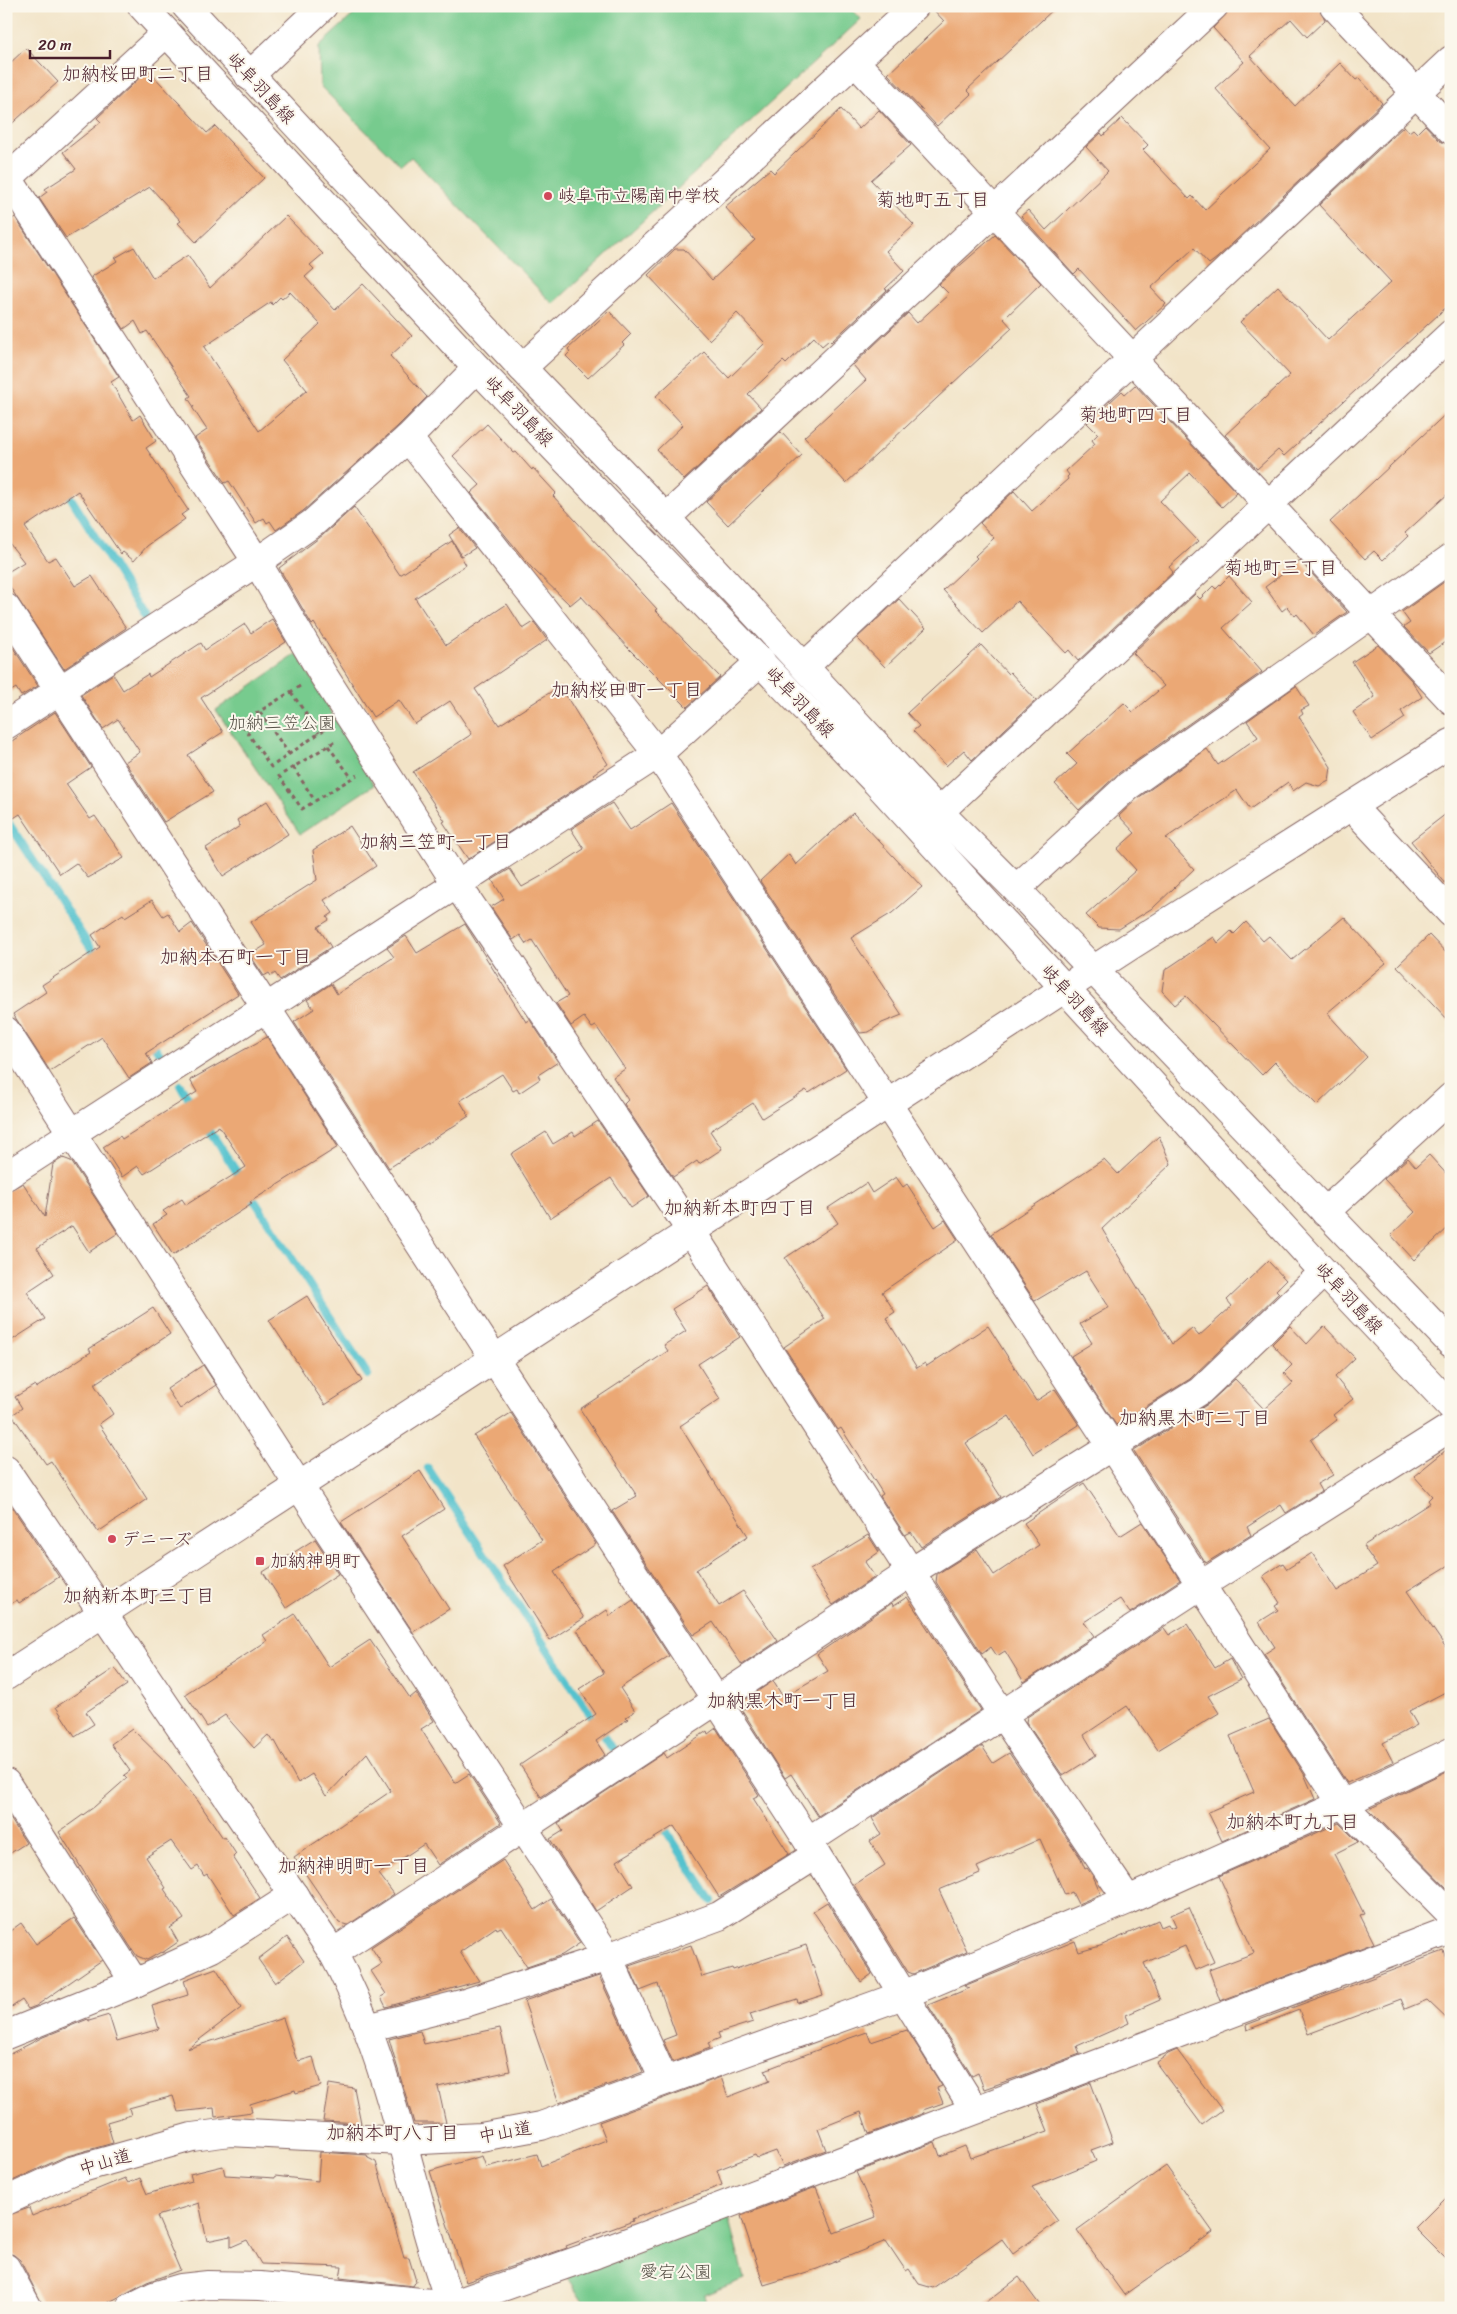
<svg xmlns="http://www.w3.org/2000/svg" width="1457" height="2314" viewBox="0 0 1457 2314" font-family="Sriracha,'Klee One',sans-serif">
  <rect width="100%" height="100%" fill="#fbf7ec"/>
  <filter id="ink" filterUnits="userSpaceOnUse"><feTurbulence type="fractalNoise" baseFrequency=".02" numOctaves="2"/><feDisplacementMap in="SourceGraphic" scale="10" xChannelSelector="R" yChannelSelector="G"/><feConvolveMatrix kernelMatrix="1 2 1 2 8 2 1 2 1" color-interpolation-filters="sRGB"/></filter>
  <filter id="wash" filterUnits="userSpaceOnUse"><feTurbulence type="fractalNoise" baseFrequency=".0096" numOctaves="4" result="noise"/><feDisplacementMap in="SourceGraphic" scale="20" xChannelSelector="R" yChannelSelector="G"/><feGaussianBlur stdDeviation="1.12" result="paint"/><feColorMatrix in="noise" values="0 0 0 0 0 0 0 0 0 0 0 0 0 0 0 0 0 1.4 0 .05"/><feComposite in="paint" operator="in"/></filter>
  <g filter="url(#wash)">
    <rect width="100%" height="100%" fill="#f2e4c8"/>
    <g fill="#77cb8e" stroke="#60755c">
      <polygon points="363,6 849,6 861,19 553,304 411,157 401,166 320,86 319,46"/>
      <polygon points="297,654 374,785 300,834 216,710"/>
      <polygon points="728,2216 744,2279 704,2295 707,2308 587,2308 566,2276"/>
    </g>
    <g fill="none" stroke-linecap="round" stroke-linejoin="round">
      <g stroke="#55c2ce" stroke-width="8">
        <polyline points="66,490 145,617"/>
        <polyline points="6,819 98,959"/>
        <polyline points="150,1039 163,1059"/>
        <polyline points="180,1085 193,1105"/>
        <polyline points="206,1125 242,1180"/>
        <polyline points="249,1192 368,1375"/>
        <polyline points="428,1468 615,1752"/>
        <polyline points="661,1823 712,1901"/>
      </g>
    </g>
    <g id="blocks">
      <g fill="#eba874" fill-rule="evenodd">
        <polygon points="930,6 1057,6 967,90 971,94 937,126 888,74 944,21"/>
        <polygon points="1233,6 1319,6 1325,20 1307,37 1291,19 1250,56 1295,106 1340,63 1356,80 1359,78 1382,103 1217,258 1209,264 1194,248 1151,288 1166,304 1136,331 1079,269 1074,274 1021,216 1028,210 1046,230 1108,171 1086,147 1101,133 1103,136 1122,118 1148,145 1143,150 1189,199 1192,196 1205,210 1270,149 1215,88 1244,62 1213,28"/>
        <polygon points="26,48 58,82 6,129 6,67"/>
        <polygon points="148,70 207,133 215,126 264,178 196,242 178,223 181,221 150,187 66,238 39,198 47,192 45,189 76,169 63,152 101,122 97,118"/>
        <polygon points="841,109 859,129 879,110 911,145 871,180 914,225 886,251 904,271 885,289 887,290 831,342 829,340 822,346 814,337 786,364 783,361 748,394 761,408 684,480 657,450 683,425 656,396 704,352 729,378 765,343 737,313 709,340 648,275 675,249 684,249 712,280 755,240 725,207 770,169 774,173"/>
        <polygon points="1425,125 1440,141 1451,145 1451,303 1284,456 1278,450 1257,469 1225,435 1290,375 1240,322 1278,286 1328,340 1391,282 1319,205 1404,126 1409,132 1413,129 1417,133"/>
        <path d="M286,216l37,38 -13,11 4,4 -9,8 30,33 28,-26 49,52 -22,20 37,41 -30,30 -94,84 -27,19 -6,-9 -3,2 -3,-5 -8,5 -27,-42 -4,2 -30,-45 12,-8 -15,-23h2l-6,-9 3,-2 -44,-65 -5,3 -7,-13 -11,8 -33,-52 26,-16 -2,-3 19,-11 19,31 35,-23 22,33zM290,292l30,32 -38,36 25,30 -48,41 -55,-84 67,-45 1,3 8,-8 2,2z"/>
        <polygon points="15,217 119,377 111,382 133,420 140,415 156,441 146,448 188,510 181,515 185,519 147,546 134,561 123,552 121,554 78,491 25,527 48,561 56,557 75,586 92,576 126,628 64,669 6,581 6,573 24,562 6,539 6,385 10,383 6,376 6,223"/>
        <polygon points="995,235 1041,283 1004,319 1012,328 846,483 804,437 866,380 853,365 908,313 917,323 949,294 939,284"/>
        <polygon points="609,311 631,334 622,343 624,345 588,378 566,356 570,352 568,349"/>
        <polygon points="1135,385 1237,493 1222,507 1190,473 1160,501 1198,541 1169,567 1173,572 1078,661 1069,650 1066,653 1017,601 983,633 943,590 977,558 975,556 994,538 980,523 1014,491 1032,511 1068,479 1067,477 1069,475 1066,471 1095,444 1092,440 1098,434 1087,423 1122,391 1125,394"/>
        <polygon points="1451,409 1451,491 1405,533 1408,536 1383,560 1374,551 1365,559 1330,522"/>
        <polygon points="487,424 514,453 516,452 532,470 533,468 556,493 553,496 657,609 655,610 720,677 687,707 628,648 581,596 570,605 531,567 471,493 480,485 453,456"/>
        <polygon points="781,432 802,455 728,525 706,502"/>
        <polygon points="354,507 400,575 452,541 466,565 415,598 446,645 507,604 523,629 534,622 547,640 475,689 499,725 560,686 608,764 593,774 595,776 468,859 443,822 445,821 413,772 472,734 450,701 415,724 399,700 373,717 314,623 312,625 279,568 323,535"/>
        <polygon points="459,528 475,548 462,556 449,535"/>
        <polygon points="1300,561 1347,612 1314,635 1297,614 1295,616 1287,607 1282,611 1265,587"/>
        <polygon points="1229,576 1252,602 1223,628 1262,672 1119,773 1079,810 1055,784 1077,764 1067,754 1124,703 1133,712 1164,686 1133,653 1195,594 1200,599 1213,586 1216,589"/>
        <polygon points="1451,577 1451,638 1429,653 1404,627 1410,623 1402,612"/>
        <polygon points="899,599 926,628 885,667 857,638"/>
        <polygon points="272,619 286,642 201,698 223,732 188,755 213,792 164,822 125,762 140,752 118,719 103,729 81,695 113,674 123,690 148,674 149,677 201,643 205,650 245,624 251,633"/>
        <polygon points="6,637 38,686 21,696 16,688 6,694"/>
        <polygon points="981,645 1008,674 1010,672 1036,700 972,760 964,750 946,766 913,731 919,726 907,713"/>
        <polygon points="1378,645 1412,681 1422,697 1401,711 1405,718 1372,740 1353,712 1375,697 1352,662"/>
        <polygon points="1296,686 1309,706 1301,710 1303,714 1299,717 1331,767 1329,781 1319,786 1306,782 1293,791 1288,782 1250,809 1237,790 1166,838 1194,869 1154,907 1119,929 1099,928 1086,915 1136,870 1117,849 1135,833 1119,816 1138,798 1207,749 1218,765 1258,737 1247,721"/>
        <polygon points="55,712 91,767 66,784 90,819 95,816 124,858 88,878 76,863 60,874 20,814 6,823 6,745"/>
        <polygon points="267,801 288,834 223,876 206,848 240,826 237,820"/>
        <polygon points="612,803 630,830 671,803 846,1069 809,1093 806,1090 762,1118 753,1103 710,1131 722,1149 699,1164 697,1161 673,1177 624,1104 628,1100 613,1077 625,1069 596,1026 592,1028 584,1017 571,1026 556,1003 568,996 532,940 526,944 520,935 513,940 491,907 504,899 492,880 510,869 522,887 547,873 584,849 571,829"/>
        <polygon points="1451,810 1451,890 1411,841"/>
        <polygon points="853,813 922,887 892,913 851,938 902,1015 882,1023 869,1032 860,1033 760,881 789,854 796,865"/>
        <polygon points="350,826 376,866 324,900 333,913 327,917 329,920 318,927 331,947 280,980 275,973 271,976 269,973 264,976 250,955 266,945 251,922 317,880 313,850"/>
        <polygon points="152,900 163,916 168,913 180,932 192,923 238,994 146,1053 152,1063 129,1078 102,1037 50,1071 13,1014 46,992 42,985 100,947 92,935 123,914 125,917"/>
        <polygon points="1344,917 1386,963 1327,1013 1367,1057 1317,1105 1275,1062 1262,1075 1186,996 1175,1005 1162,991 1165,970 1214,937 1218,943 1231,931 1234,934 1246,922 1263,941 1269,936 1292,960"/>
        <polygon points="465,924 526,1022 530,1020 558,1062 538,1075 540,1079 519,1093 517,1089 513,1091 502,1074 460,1101 469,1116 389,1168 294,1022 314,1009 307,1000 331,984 337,994 394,957 387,948 406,936 417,953"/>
        <polygon points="1429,935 1451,958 1451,1023 1397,966"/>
        <polygon points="267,1037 338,1147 250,1202 252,1204 173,1255 153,1224 167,1215 163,1211 182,1199 186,1205 246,1167 219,1126 144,1174 138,1166 122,1177 103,1147 120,1136 122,1139 197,1092 190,1080"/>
        <polygon points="598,1121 649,1196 631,1208 611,1178 550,1218 511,1154 546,1132 553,1144 573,1132 575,1136"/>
        <polygon points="1159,1136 1171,1164 1102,1229 1172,1344 1192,1328 1199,1336 1232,1306 1227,1300 1268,1261 1286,1280 1276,1290 1279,1293 1190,1379 1116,1425 1071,1356 1092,1343 1080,1324 1109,1307 1086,1271 1035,1301 991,1234 1104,1159 1118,1174"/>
        <polygon points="1429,1155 1451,1179 1451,1225 1414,1260 1391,1235 1415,1212 1384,1179 1408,1158 1416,1167"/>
        <polygon points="63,1158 71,1161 118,1233 89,1252 72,1226 37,1248 54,1274 27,1292 45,1319 6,1344 6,1192 23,1183 45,1217 53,1164"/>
        <polygon points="896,1177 903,1187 907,1184 935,1227 945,1220 958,1240 882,1292 895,1312 886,1318 917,1368 925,1363 927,1366 988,1326 1036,1401 1055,1389 1079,1425 1033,1454 1009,1416 966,1443 1001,1497 921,1547 911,1532 905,1535 880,1496 883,1494 841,1428 838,1430 784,1347 825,1319 785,1258 838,1223 828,1208 866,1183 872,1193"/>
        <polygon points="708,1286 740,1337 698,1364 720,1399 680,1426 748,1536 696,1570 719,1606 743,1591 778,1641 742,1665 713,1622 693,1635 612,1511 637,1496 580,1409 668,1351 664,1345 686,1331 672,1309"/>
        <polygon points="307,1296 362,1381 325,1405 269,1320"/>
        <polygon points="153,1308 170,1334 94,1384 113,1414 99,1424 147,1499 98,1532 51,1461 46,1464 12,1415 22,1408 15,1397 35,1385 36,1388 83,1357 91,1352 89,1349"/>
        <polygon points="1290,1326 1307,1344 1324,1326 1355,1358 1335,1377 1353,1399 1333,1415 1337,1420 1311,1440 1333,1475 1317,1484 1321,1491 1286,1513 1281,1505 1247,1527 1251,1535 1206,1563 1134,1451 1208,1404 1235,1379 1264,1409 1293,1383 1284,1373 1292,1365 1272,1344"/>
        <polygon points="203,1365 216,1385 180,1409 167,1389"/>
        <polygon points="511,1413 596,1544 554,1572 584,1618 550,1640 503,1566 542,1540 474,1436"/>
        <polygon points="1451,1446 1451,1564 1407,1591 1451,1655 1451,1689 1409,1711 1417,1725 1383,1743 1393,1762 1347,1783 1264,1654 1275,1647 1259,1622 1278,1610 1275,1606 1280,1603 1263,1576 1283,1563 1287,1569 1312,1553 1337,1591 1377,1566 1363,1546 1430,1503 1428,1500 1432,1496 1414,1476"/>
        <polygon points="420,1471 444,1509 402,1536 449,1609 413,1632 341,1522"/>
        <polygon points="1084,1483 1120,1536 1142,1522 1180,1580 1130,1613 1120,1599 1084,1622 1094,1636 1024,1682 1005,1651 997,1656 991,1647 982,1654 936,1582 937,1574 977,1549 994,1575 1039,1545 1024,1523"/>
        <polygon points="6,1498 59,1577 19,1603 17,1600 6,1607"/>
        <polygon points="868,1535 879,1552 865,1562 875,1577 833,1605 810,1570"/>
        <polygon points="315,1539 338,1574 286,1608 263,1572"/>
        <polygon points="907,1597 981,1710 818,1816 791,1774 785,1778 742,1710 747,1707 743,1701 773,1681 783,1697 828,1671 817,1654 892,1603 893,1606"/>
        <polygon points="633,1600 669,1656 620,1688 635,1711 626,1717 628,1719 596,1741 605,1755 541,1797 520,1765 596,1714 579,1689 604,1673 577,1630 607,1610 610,1616"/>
        <polygon points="295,1614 329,1667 370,1640 410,1698 416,1693 434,1721 421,1729 455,1783 469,1774 501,1823 438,1865 424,1844 379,1874 394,1894 348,1925 339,1923 294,1857 391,1791 367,1753 326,1796 312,1774 298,1783 275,1741 273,1742 268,1735 254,1748 225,1715 207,1727 185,1694 267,1641 263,1635"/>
        <polygon points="1187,1624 1215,1668 1230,1659 1241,1679 1208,1696 1219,1713 1158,1750 1127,1706 1084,1735 1096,1755 1063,1776 1026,1722 1027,1717 1164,1628 1169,1635"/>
        <polygon points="115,1668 127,1685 86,1712 94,1724 75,1736 56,1707"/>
        <polygon points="1269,1719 1304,1774 1315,1799 1222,1841 1208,1812 1254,1792 1230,1736"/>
        <polygon points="716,1728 759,1795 753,1798 789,1854 719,1897 674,1826 617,1861 633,1886 596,1911 550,1839 563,1831 558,1823 664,1753 667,1758 707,1731 708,1734"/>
        <polygon points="132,1729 168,1764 198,1801 223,1838 225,1837 236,1854 233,1857 260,1898 234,1915 207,1874 204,1876 198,1866 192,1870 171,1841 146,1857 166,1888 164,1889 184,1919 170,1928 178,1942 162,1953 161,1952 147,1960 137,1956 128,1943 59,1832 94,1807 127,1778 124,1775 130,1771 111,1744"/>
        <polygon points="982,1746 993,1763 1009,1753 1080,1857 1085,1869 1087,1868 1093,1876 1101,1894 1078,1904 1072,1892 1065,1895 1040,1839 977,1867 980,1873 939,1890 967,1951 913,1974 908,1972 854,1885 885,1865 870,1841 881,1834 872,1818"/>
        <polygon points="1451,1769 1451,1892 1370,1810 1371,1808"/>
        <polygon points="6,1812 26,1843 6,1856"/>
        <polygon points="1339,1823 1358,1842 1334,1854 1364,1914 1360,1915 1374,1943 1220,2001 1209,1970 1254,1953 1219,1876"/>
        <polygon points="503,1860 535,1910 551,1899 580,1943 562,1955 527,1967 501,1927 497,1929 496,1927 460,1952 479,1981 386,2007 381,1997 386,1994 371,1971 382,1964 371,1947"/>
        <polygon points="827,1902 872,1974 861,1982 813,1911"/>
        <polygon points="1189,1907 1214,1962 1196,1970 1185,1946 1144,1963 1160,2000 1126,2015 1129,2023 1077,2046 1080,2054 1021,2076 984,2089 978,2073 972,2076 928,2005 970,1988 964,1986 1075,1941 1079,1952 1100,1946 1158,1920 1161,1927 1168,1924 1170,1928 1176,1926 1171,1915"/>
        <polygon points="74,1918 102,1960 36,2006 28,2009 22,2000 6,2011 6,1934 21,1923 36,1944"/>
        <polygon points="287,1937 304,1961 275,1983 258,1959"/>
        <polygon points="691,1945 702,1977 732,1968 733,1970 806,1945 823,1995 798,2003 797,1999 750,2014 753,2022 718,2033 720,2038 708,2043 710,2048 673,2062 663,2040 676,2035 658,1984 640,1991 629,1966"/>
        <polygon points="1444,1951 1451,1969 1451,2023 1427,2000 1405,2009 1401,1999 1308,2034 1299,2010 1247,2030 1246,2025"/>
        <polygon points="216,1968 241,2008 187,2049 283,2018 296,2058 299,2061 313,2057 321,2086 296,2093 295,2090 250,2104 252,2112 215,2117 214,2108 178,2112 173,2096 129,2108 131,2115 107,2122 113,2143 64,2157 6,2184 6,2056 43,2037 88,2019 89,2021 109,2015 117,2041 159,2029 152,2006 188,1995 184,1980"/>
        <polygon points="599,1976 643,2072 559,2103 524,2001"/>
        <polygon points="500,2028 510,2071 438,2087 446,2123 414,2123 389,2039 420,2031 424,2044"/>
        <polygon points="907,2030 942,2086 937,2088 943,2103 923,2110 924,2113 869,2134 861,2112 818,2129 826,2150 783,2166 776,2151 757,2158 755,2155 717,2170 722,2185 632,2219 633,2221 566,2246 567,2248 466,2282 430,2171 482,2156 486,2167 537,2154 541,2166 606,2140 599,2122 721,2077 728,2097 770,2081 765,2070 833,2044 867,2032 871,2042"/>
        <polygon points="1177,2050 1222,2110 1202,2125 1156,2063 1168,2054"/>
        <polygon points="1091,2083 1113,2142 1091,2150 1096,2161 1032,2187 1058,2221 1013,2254 1002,2239 933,2288 919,2284 909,2269 906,2271 886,2241 817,2269 764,2285 741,2216 816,2187 834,2233 876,2217 856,2172 935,2142 940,2156 965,2146 970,2158 1048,2131 1037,2104"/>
        <polygon points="329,2084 354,2088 361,2123 323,2121"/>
        <polygon points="320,2152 367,2155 368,2158 376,2162 404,2258 409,2258 416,2281 413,2286 340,2278 342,2267 261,2264 247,2240 231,2247 231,2236 207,2241 199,2203 157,2216 180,2270 147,2282 98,2308 44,2308 20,2260 14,2255 6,2252 6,2216 29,2208 32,2216 125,2178 128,2183 140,2178 147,2194 192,2181 190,2174 223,2166 225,2175 275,2178 275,2176 318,2181"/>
        <polygon points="1166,2166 1213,2232 1124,2295 1077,2230"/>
        <polygon points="1451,2192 1451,2264 1415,2228"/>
        <polygon points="1019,2277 1042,2308 979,2308"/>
      </g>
    </g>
  </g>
  <g filter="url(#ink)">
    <use href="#blocks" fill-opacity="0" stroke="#856462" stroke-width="1"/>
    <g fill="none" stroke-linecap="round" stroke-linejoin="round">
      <defs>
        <g id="minor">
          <polyline points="1334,6 1451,130"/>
          <polyline points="856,63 1451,700"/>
          <polyline points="249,76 323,6"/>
          <polyline points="6,175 257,562 322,673 456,883 691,1231 1002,1714 1128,1900"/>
          <polyline points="6,180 166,33"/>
          <polyline points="522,368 915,6"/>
          <polyline points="408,438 658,754 1111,1445 1342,1804 1451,1914"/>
          <polyline points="666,518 1214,6"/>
          <polyline points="6,608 808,1841 974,2109"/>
          <polyline points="805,666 1451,60"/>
          <polyline points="6,725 257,562 313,523 408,438 477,368"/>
          <polyline points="1352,807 1451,913"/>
          <polyline points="939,812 1451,334"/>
          <polyline points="1016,889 1128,786 1451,558"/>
          <polyline points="6,1031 299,1486 608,1957 664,2080"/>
          <polyline points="6,1176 658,754 761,661"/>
          <polyline points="1325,1212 1451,1097"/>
          <path d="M6,1470l327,483c60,110 76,238 119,355"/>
          <polyline points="6,1676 1130,946 1451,743"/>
          <polyline points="6,1783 135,1983"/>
          <polyline points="808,1841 1201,1585 1451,1427"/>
          <polyline points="333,1953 911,1572 1200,1391 1324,1272"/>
          <polyline points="367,2028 465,2003 608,1957 719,1916 816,1855"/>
          <polyline points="6,2035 135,1983 212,1948 294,1895"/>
          <polyline points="6,2201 71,2171 192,2137 230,2132 402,2141 481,2137 541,2126 903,1995 1128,1900 1342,1804 1451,1752"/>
          <polyline points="6,2268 28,2308"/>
          <polyline points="130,2308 154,2296 181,2288 208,2285 260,2286 451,2305 596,2254 1451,1930"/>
        </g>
        <g id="major">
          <polyline points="142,6 477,368 876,782 1324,1272 1451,1406"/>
          <polyline points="186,6 522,368 666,518 939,812 1016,889 1451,1343"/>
        </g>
      </defs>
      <use href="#minor" stroke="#856462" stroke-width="30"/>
      <use href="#major" stroke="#856462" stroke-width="30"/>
      <g stroke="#856462" stroke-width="3" stroke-dasharray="4 4" stroke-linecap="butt">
        <polyline points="300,686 241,723 271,767 325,729"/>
        <polyline points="291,692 319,733"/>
        <polyline points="260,712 289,754"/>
        <polyline points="334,742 279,776 302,809 357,775"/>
        <polyline points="328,746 352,778"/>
        <polyline points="293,767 315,801"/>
      </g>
      <use href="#minor" stroke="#fff" stroke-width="28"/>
      <use href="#major" stroke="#fff" stroke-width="28"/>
    </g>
  </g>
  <g fill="#d1495b" stroke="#fbf7ec" stroke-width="2">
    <circle cx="548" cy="196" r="5"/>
    <circle cx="112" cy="1539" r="5"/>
    <rect x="255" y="1556" width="10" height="10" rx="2.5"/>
  </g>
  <g text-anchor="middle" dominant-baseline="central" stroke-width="4" stroke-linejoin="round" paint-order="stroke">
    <g font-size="18" fill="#4a1f2b" stroke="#fbf7ec">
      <text transform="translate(261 88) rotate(47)">岐阜羽島線</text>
      <text transform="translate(519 411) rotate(46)">岐阜羽島線</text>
      <text transform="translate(800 702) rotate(46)">岐阜羽島線</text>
      <text transform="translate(1075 1000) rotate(47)">岐阜羽島線</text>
      <text transform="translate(1349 1298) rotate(47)">岐阜羽島線</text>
      <text transform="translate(505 2132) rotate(-10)">中山道</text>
      <text transform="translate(105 2162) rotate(-16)">中山道</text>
    </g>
    <g font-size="18" fill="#4a1f2b" stroke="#fbf7ec" text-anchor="start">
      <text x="558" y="196">岐阜市立陽南中学校</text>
      <text x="122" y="1539">デニーズ</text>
      <text x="270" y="1561">加納神明町</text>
    </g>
    <g font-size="18" fill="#585349" stroke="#fbf7ec">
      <text x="282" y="723">加納三笠公園</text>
      <text x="676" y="2272">愛宕公園</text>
    </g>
    <g font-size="19" fill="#4a1f2b" stroke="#fbf7ec">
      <text x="138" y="73">加納桜田町二丁目</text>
      <text x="933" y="199">菊地町五丁目</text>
      <text x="1136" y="414">菊地町四丁目</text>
      <text x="1281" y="567">菊地町三丁目</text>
      <text x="627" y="689">加納桜田町一丁目</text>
      <text x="436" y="841">加納三笠町一丁目</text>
      <text x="236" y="956">加納本石町一丁目</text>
      <text x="740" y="1207">加納新本町四丁目</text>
      <text x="1195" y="1417">加納黒木町二丁目</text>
      <text x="139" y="1595">加納新本町三丁目</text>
      <text x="783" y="1700">加納黒木町一丁目</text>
      <text x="1293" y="1821">加納本町九丁目</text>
      <text x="354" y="1865">加納神明町一丁目</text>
      <text x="393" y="2132">加納本町八丁目</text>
    </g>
  </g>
  <rect width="1457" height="2314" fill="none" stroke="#fbf7ec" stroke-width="25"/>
  <path d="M30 50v8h80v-8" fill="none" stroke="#4a1f2b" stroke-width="2.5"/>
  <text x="38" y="50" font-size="15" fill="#4a1f2b" stroke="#fbf7ec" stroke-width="4" paint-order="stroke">20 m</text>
</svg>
